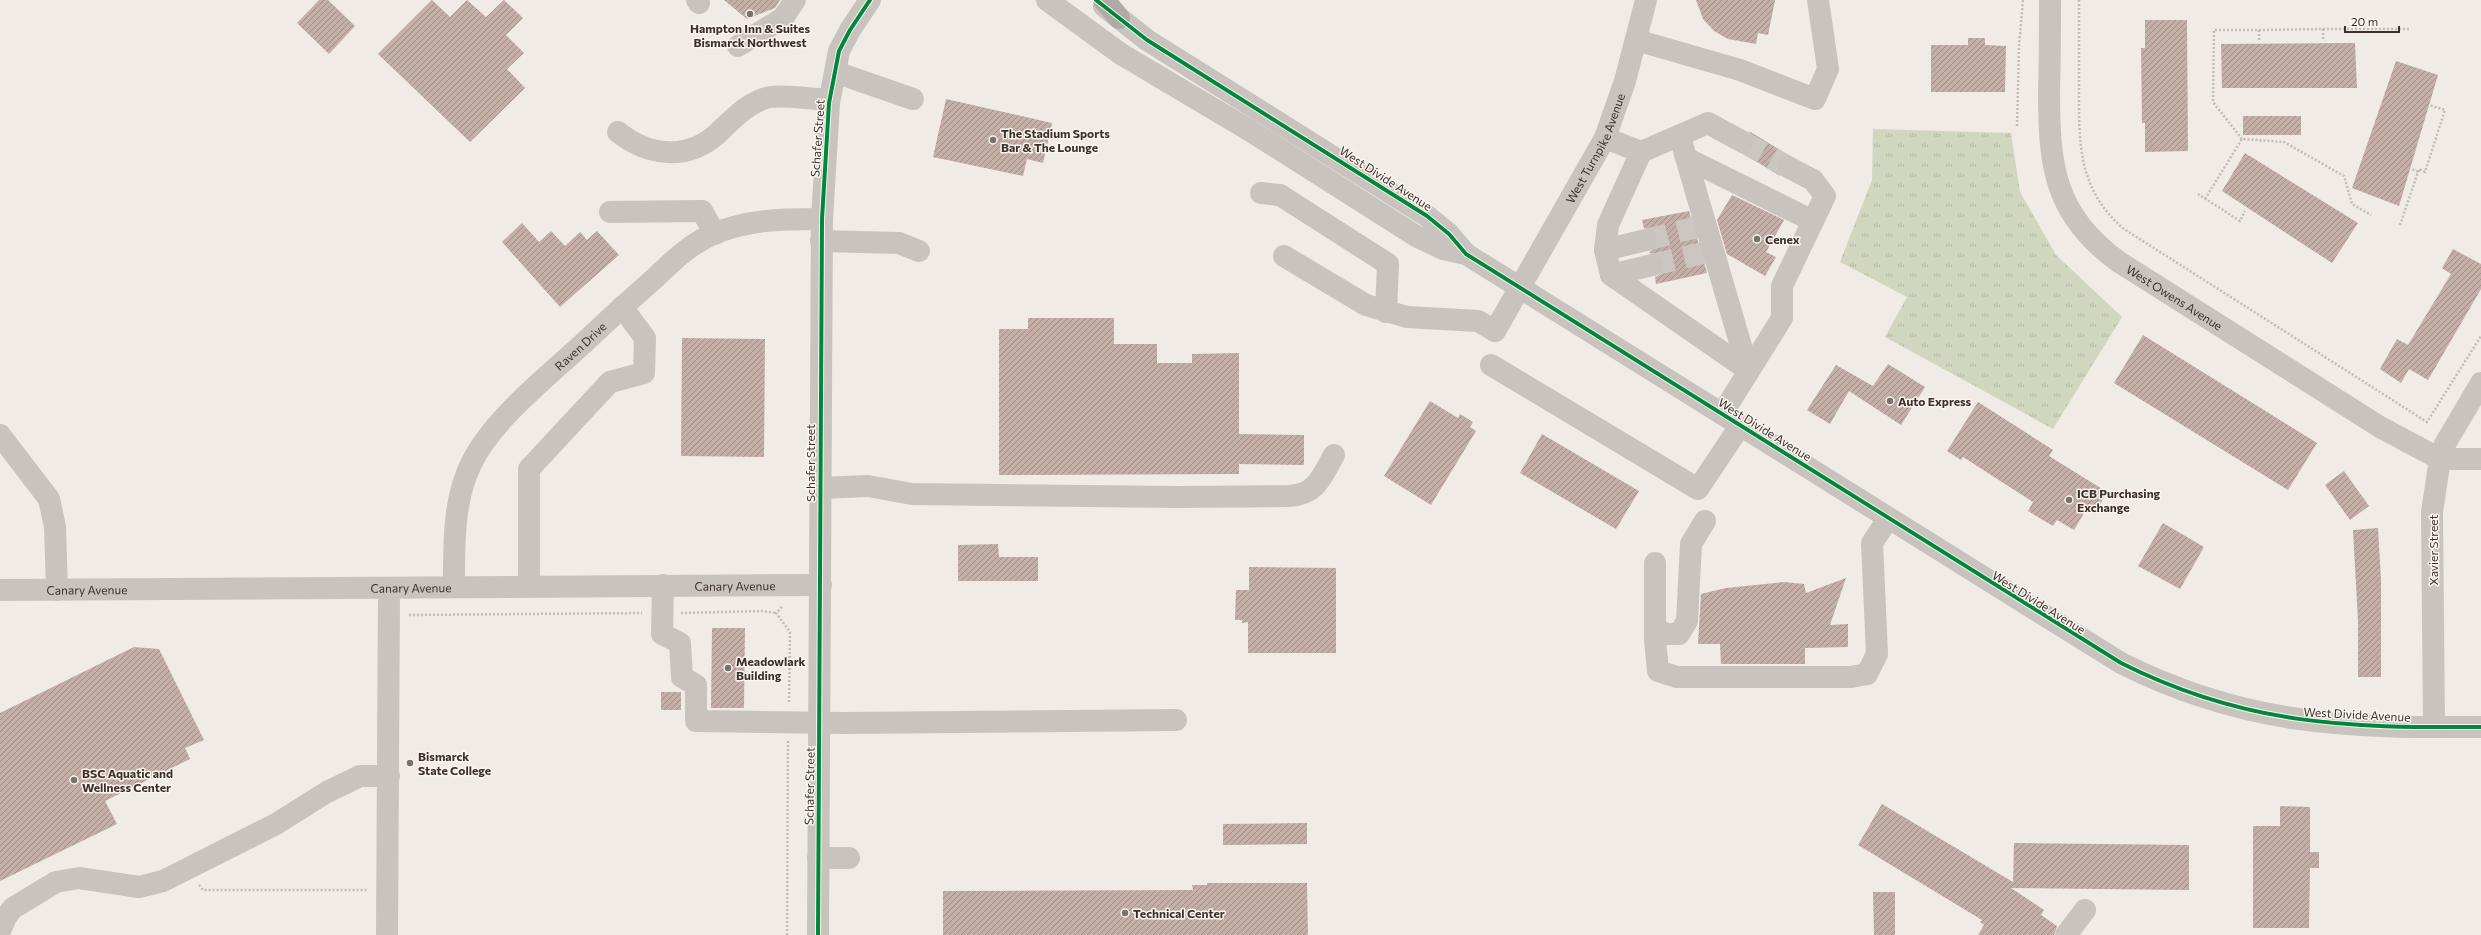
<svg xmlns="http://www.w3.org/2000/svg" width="2481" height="935" viewBox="0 0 2481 935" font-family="Commissioner,sans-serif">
  <defs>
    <pattern id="grass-tufts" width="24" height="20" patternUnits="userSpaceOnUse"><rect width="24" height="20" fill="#d1d6bf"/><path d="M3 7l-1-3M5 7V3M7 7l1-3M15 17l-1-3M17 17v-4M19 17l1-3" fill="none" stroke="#b4b8a4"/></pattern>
    <pattern id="building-hatch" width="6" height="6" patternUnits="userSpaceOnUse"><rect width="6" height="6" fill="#c3afa7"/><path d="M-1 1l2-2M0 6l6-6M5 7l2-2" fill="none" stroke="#a08f88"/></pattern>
  </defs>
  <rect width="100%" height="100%" fill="#f0ebe5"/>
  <polygon fill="url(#grass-tufts)" points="1873,129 2011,133 2020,192 2056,255 2122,317 2053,429 1885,337 1907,297 1840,262 1872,180"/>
  <g fill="url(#building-hatch)">
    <polygon points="319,0 328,0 355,26 329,54 297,23"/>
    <polygon points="432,0 450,17 467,0 486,17 504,0 523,18 506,35 524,53 507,69 525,88 470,142 378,54"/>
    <polygon points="724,0 780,0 775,8 747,19"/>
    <polygon points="1696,0 1775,0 1768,35 1758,33 1756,44 1728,39 1714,31 1703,19"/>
    <polygon points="2145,20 2187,20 2188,151 2145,152 2145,123 2142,123 2141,48 2145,48"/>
    <polygon points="1968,38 1985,38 1985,45 2006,46 2005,92 1931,92 1931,45 1968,45"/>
    <polygon points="2355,43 2357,88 2222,88 2221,44"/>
    <polygon points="2396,61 2438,75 2399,206 2352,188"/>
    <polygon points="946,99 1052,123 1043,163 1027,159 1023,176 933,157"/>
    <rect x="2243" y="116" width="58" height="19"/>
    <polygon points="1749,131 1788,155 1781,157 1777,162 1776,168 1780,176 1744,154 1754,148 1755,142"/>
    <polygon points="2245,153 2358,223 2332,263 2222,191"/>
    <polygon points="1732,195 1784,220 1766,252 1776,257 1765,276 1727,254 1717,220"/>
    <polygon points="1689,211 1707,273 1656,284 1655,277 1661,274 1664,262 1661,256 1649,253 1658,244 1658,237 1655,231 1644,228 1642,220"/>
    <polygon points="522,223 539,242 551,231 565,246 580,232 587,240 597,231 619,255 560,307 502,242"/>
    <polygon points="2453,249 2481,264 2481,289 2428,380 2409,369 2401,383 2380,369 2397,339 2408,345 2451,274 2442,268"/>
    <polygon points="1028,318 1114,318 1114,344 1157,344 1157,363 1192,363 1192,354 1239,353 1239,434 1304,435 1304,465 1239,464 1239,474 999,475 999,329 1028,329"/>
    <polygon points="2143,335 2317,443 2288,490 2114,383"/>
    <polygon points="682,338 765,339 764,457 681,456"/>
    <polygon points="1888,364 1925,387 1901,425 1849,391 1830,424 1807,410 1836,365 1873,386"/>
    <polygon points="1430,401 1458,418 1460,414 1473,422 1470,427 1476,431 1431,505 1384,476"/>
    <polygon points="1978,402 2053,450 2049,456 2107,492 2095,514 2087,508 2074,530 2057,520 2053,526 2028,511 2033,502 1963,457 1961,460 1947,451"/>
    <polygon points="1542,434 1639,491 1616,529 1520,473"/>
    <polygon points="2344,471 2369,506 2350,520 2325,485"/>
    <polygon points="2163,523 2204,547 2180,589 2138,566"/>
    <polygon points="2378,528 2381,580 2381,677 2358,677 2358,621 2353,530"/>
    <polygon points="998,544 999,557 1038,557 1038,581 958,581 958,545"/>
    <polygon points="1249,567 1336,568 1336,653 1248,653 1248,622 1242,623 1242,620 1235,620 1236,590 1249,590"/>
    <polygon points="1846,578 1830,625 1848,624 1848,647 1805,648 1805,664 1721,664 1720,644 1698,644 1701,594 1726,588 1784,582 1804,584 1806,593"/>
    <polygon points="712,628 745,628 744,708 711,708"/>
    <polygon points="134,647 159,649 204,740 185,748 190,759 105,801 117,824 0,881 0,713"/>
    <rect x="661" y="692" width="20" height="18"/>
    <polygon points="1882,804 2013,882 2014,843 2189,845 2189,890 2011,888 2044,910 2041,915 2057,926 2054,935 1978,935 1984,925 1980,922 1982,920 1858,845"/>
    <polygon points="2280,806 2310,807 2310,852 2319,852 2319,868 2310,868 2309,928 2253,928 2253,826 2280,826"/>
    <polygon points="1307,823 1307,844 1223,845 1223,824"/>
    <polygon points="1207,883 1307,883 1308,935 943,935 943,891 1193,890 1192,885 1207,885"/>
    <polygon points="1873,892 1895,892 1895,935 1874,935"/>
  </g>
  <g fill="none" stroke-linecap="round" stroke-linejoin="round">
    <g stroke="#ccc6c0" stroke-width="22" stroke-dasharray="22 11" stroke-linecap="butt">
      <polyline points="1743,142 1788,167"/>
      <polyline points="1646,240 1697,227"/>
      <polyline points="1652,265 1703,253"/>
    </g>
    <g stroke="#c2bbb6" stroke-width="2.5" stroke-dasharray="2 2" stroke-linecap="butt">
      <path d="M2079,0c0,29 0,57 0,86 0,56 -2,103 45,143l303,193 54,-86"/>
      <polyline points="2323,29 2409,29"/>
      <polyline points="2259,30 2323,29 2323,41"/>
      <polyline points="2017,126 2019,46 2023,0"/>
      <polyline points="2242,139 2213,102 2214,30 2259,30 2259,40"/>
      <polyline points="2418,172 2419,169 2425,172 2445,110 2429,105"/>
      <polyline points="2198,194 2240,221 2245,211"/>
      <polyline points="2205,199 2242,139 2284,142 2344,176 2352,204 2371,215"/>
      <polyline points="2400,225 2418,172 2412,169"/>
      <polyline points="782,607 776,613 790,632 789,704"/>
      <polyline points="681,613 763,611 776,613"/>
      <polyline points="409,615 642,613"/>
      <polyline points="199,885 203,890 368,890"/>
      <polyline points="787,935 788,741"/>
    </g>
    <g stroke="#c9c3be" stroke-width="22">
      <polyline points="697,0 699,3"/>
      <polyline points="1047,0 1121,54 1249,130 1416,236 1443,249 1466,254"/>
      <path id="s1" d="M2050,0c0,30 0,61 -1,91 0,75 5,124 70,171l261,165 60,32h41"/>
      <path d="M1104,6l43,34 280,176 22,18 17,20 655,409c123,62 225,65 360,64"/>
      <polyline points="1636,40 1740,70 1815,99 1828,69 1818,0"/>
      <polyline points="738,46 783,18 795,0"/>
      <polyline points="835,72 913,99"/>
      <path d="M618,132c30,24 69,29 99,2 15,-14 29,-30 49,-36 11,-4 49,1 63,2"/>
      <polyline points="1680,137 1748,370"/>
      <polyline points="1605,138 1641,152 1708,123 1743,142"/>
      <polyline points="1641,152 1608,225 1605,250 1611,275 1748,370"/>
      <polyline points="1686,158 1813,221"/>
      <polyline points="1261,193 1280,195 1388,264 1386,312"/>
      <polyline points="610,212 702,211 715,234"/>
      <polyline points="821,241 899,243 919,251"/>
      <polyline points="1605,250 1646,240"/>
      <path id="s2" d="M1284,256l82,49 41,12 71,4 17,10 110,-193 20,-57 21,-81"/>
      <polyline points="1611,275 1652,265"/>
      <polyline points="1491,365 1698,489 1740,426"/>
      <polyline points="1722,414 1782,318 1782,286 1825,196 1813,180 1788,167"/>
      <polyline points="0,435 49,499 55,527 57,590"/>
      <path d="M820,488l48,-2 44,8 266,3 111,-1c28,-2 32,-18 45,-41"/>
      <polyline points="1655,563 1655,640 1658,671 1677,677 1851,677 1867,674 1877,654 1872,543 1888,519"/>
      <polyline points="663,585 662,634 680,643 682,677 696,685 696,721 844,723 1176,720"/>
      <path id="s3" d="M454,586c0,-39 -1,-86 17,-122 21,-45 80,-90 117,-125 22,-21 44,-41 67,-61 17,-16 33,-32 54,-42 36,-17 74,-17 113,-17"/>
      <polyline points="529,587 529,469 610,382 644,373 645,338 622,307"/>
      <path id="s4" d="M0,590l821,-5"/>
      <polyline points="1655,628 1666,634 1679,634 1687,621 1691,544 1705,521"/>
      <polyline points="2434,727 2432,512 2440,459 2445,444 2481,383"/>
      <polyline points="818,858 849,858"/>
      <polyline points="0,931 6,917 13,908 56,882 79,878 139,887 163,881 276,824 327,792 360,776 389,776"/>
      <polyline points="387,935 389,588"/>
      <polyline points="818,935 822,219 829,103 839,51 850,30 870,0"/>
      <polyline points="2066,935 2085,910"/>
    </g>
    <polyline stroke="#afaaa4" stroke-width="22" points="1104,0 1119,18"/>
    <defs>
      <g id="cycleway">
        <path d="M1096,0l51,40 280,176 22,18 17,20 655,409c123,62 225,65 360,64"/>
        <polyline points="818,935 822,219 829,103 839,51 850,30 870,0"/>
      </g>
    </defs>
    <use href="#cycleway" stroke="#fbf5ee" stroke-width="6"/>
    <use href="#cycleway" stroke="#00873e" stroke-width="4"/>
  </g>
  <g fill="#7a716c" stroke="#fbf5ee" stroke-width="1.5">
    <circle cx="750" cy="14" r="4"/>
    <circle cx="993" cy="140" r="4"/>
    <circle cx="1757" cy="239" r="4"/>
    <circle cx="1890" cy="401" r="4"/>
    <circle cx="2069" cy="500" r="4"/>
    <circle cx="728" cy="668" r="4"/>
    <circle cx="410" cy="763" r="4"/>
    <circle cx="74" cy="780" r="4"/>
    <circle cx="1125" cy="913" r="4"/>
  </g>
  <g text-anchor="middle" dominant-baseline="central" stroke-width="3" stroke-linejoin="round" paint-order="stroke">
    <g font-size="12" font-weight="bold" fill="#3b302b" stroke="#fbf5ee" text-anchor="start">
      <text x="750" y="28" text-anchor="middle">Hampton Inn &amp; Suites<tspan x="750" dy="14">Bismarck Northwest</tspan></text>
      <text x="1001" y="133">The Stadium Sports<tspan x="1001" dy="14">Bar &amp; The Lounge</tspan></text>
      <text x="1765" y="239">Cenex</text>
      <text x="1898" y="401">Auto Express</text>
      <text x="2077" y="493">ICB Purchasing<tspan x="2077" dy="14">Exchange</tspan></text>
      <text x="736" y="661">Meadowlark<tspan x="736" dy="14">Building</tspan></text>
      <text x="418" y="756">Bismarck<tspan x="418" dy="14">State College</tspan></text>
      <text x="82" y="773">BSC Aquatic and<tspan x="82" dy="14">Wellness Center</tspan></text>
      <text x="1133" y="913">Technical Center</text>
    </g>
    <g font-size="12" fill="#3b302b" stroke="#fbf5ee">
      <text transform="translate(817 138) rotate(-86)">Schafer Street</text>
      <text stroke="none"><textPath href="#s2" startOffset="438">West Turnpike Avenue</textPath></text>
      <text transform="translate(1386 178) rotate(33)">West Divide Avenue</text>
      <text stroke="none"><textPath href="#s1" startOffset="351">West Owens Avenue</textPath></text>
      <text stroke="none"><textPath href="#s3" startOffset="286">Raven Drive</textPath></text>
      <text transform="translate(1765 429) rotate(32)">West Divide Avenue</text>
      <text transform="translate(810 463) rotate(-90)">Schafer Street</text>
      <text transform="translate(2433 550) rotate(-90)">Xavier Street</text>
      <text stroke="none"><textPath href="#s4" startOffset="735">Canary Avenue</textPath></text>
      <text stroke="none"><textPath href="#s4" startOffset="411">Canary Avenue</textPath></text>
      <text stroke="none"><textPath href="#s4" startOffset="87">Canary Avenue</textPath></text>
      <text transform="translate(2039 602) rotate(32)">West Divide Avenue</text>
      <text transform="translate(2357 714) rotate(3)">West Divide Avenue</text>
      <text transform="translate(809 786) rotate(-89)">Schafer Street</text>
    </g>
  </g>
  <path d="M2345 26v6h54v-6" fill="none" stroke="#3b302b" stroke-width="2"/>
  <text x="2351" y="26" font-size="12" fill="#3b302b" stroke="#fbf5ee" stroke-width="3" paint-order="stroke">20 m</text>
</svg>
